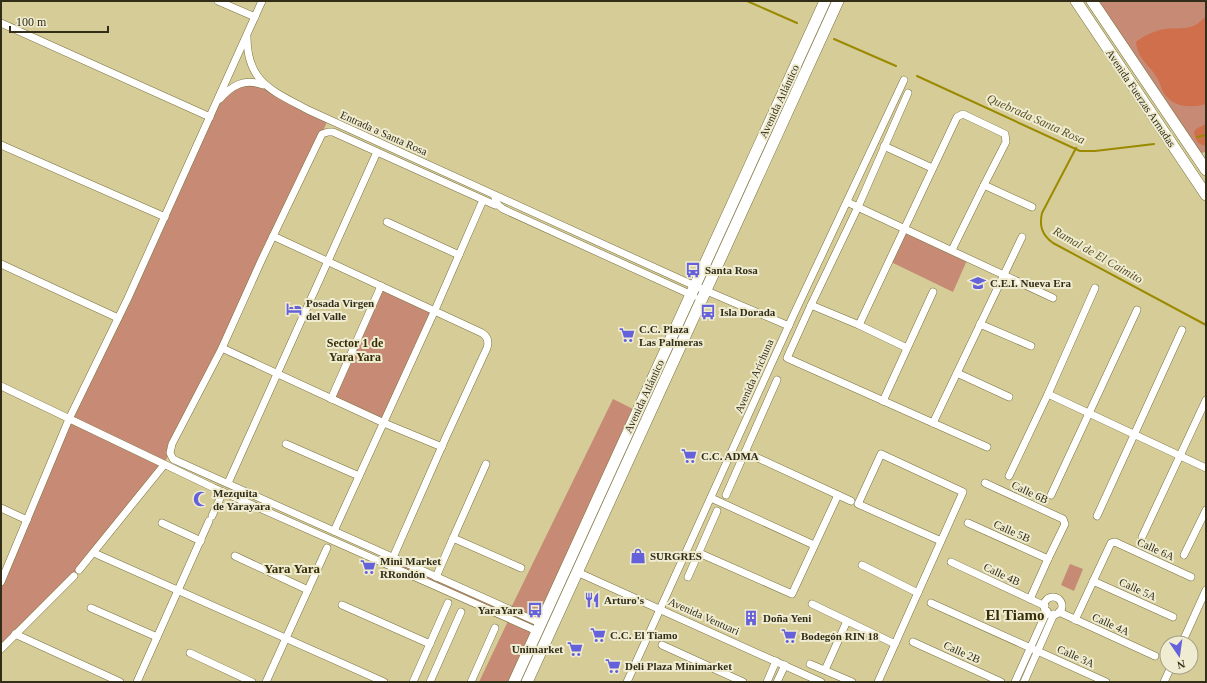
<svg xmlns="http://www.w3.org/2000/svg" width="1207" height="683" viewBox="0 0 1207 683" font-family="Georgia,serif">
  <rect width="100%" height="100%" fill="#d5cc97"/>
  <g fill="#c68a75">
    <polygon points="1092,1 1206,1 1206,152 1195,154"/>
    <polygon points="256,82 328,120 164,464 79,570 1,645 1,582 43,485 217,103 231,89"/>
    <polygon points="904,229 968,258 953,292 889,261"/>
    <polygon points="381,286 435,310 384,423 331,399"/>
    <polygon points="613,399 637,411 514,682 479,682 509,619 389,566 393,558 510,610"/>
    <polygon points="1070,564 1083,569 1074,591 1061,585"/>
  </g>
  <g fill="#cf6f4c">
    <path d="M1206,16v88c-16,4 -32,4 -42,-11 -3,-4 -4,-10 -6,-14 -8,-14 -20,-19 -22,-37 9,-7 18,-11 29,-13 18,-2 27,3 41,-13z"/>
    <path d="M1206,124v22c-9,-2 -10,-5 -12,-14l2,-3z"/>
  </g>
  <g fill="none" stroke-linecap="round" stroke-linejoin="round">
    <g stroke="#9b8a00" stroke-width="2">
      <polyline points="747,1 797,23"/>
      <polyline points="834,39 896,66"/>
      <polyline points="917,76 1080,151 1095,151 1154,144"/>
      <polyline points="1197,137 1206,135"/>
      <path d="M1076,148l-34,65c-3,13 0,22 11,30l153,82"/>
    </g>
    <defs>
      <g id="street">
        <polyline points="218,1 255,17"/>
        <polyline points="1,23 210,117"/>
        <path d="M247,37c0,46 26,54 61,73l387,176 94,40"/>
        <polyline points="908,93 858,207 811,305 787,358 987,447"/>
        <path d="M220,99c12,-14 25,-21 43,-14"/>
        <polyline points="1,145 165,217"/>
        <polyline points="884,146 932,168"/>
        <polyline points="984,185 1032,207"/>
        <polyline points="495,198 498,205 503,209 694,296"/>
        <polyline points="847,202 1053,298"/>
        <polyline points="495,205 333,132 328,132 322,134 262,259 222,348 172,444 170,453 173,459 177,461 540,623"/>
        <polyline points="387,222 459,255"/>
        <path d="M273,236l209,97c6,4 7,9 5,15l-41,89 -55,125"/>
        <polyline points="1,264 118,318"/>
        <polyline points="811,305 859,325 907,348"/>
        <polyline points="980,324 1031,346"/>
        <polyline points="859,325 957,117 963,114 1005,134 1006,142 984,185 952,250"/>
        <polyline points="222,348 384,423 442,447"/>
        <polyline points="957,373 1009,397"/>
        <polyline points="1,386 214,488 537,631"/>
        <polyline points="1048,394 1206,468"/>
        <polyline points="331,399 381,286"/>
        <polyline points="883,401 933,292"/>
        <polyline points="933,423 1022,237"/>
        <polyline points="286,444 359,476"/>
        <polyline points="745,452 851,501"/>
        <polyline points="1009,476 1048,394 1095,288"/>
        <polyline points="228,483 377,152"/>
        <polyline points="985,483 1063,519 1065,524 1048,559 1030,599"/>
        <polyline points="726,495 777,380"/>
        <polyline points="1051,495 1137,310"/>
        <polyline points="711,498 814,545"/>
        <polyline points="1,508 27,520"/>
        <polyline points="212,516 223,492"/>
        <polyline points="1097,516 1182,330"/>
        <polyline points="162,523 201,541"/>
        <polyline points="968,523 1048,559"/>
        <polyline points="334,531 435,310 483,200"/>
        <polyline points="1142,537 1206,400"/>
        <polyline points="453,538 486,464"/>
        <polyline points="94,553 384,682"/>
        <polyline points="699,553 792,594 838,495"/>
        <polyline points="1184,555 1206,510"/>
        <polyline points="235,556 308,590"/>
        <polyline points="951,562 1045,606"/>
        <polyline points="862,565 918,593"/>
        <polyline points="79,570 164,465"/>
        <polyline points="577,572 821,682"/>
        <polyline points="436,577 453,538 521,568"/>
        <polyline points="688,577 717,511"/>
        <polyline points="1093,581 1173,617"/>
        <polyline points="1,582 69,419 128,298 262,1"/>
        <circle cx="1053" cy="606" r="9"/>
        <polyline points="931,603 1106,682"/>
        <polyline points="812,604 895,644"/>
        <polyline points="342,605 430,644"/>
        <polyline points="91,608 157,637"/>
        <polyline points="1059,612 1155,656"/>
        <polyline points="1075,620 1111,543 1115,542 1191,577"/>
        <polyline points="15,634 120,682"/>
        <polyline points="913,642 1001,682"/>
        <polyline points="1182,643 1206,590"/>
        <polyline points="662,645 743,682"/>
        <polyline points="1,649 74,576"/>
        <polyline points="190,653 252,682"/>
        <polyline points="810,664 852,682"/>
        <polyline points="825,670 847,621"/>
        <polyline points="137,682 209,521"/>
        <polyline points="266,682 327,548"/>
        <polyline points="413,682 448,603"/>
        <polyline points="430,682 461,612"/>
        <polyline points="471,682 495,628"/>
        <polyline points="627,682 794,314 904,80"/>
        <polyline points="767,682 776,661"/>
        <polyline points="777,682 785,665"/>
        <polyline points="878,682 963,492 881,454 858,504 941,541"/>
        <polyline points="1015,682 1047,611"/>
        <polyline points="1024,682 1054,614"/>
        <polyline points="1164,682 1171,667"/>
      </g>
      <g id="secondary">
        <polyline points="1076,1 1206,195"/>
        <polyline points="1092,1 1206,170"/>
        <polyline points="514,682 825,1"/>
        <polyline points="527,682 838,1"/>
      </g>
    </defs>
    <use href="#street" stroke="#79713e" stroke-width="8"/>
    <use href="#secondary" stroke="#79713e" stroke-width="12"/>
    <use href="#street" stroke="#fff" stroke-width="7"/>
    <use href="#secondary" stroke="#fff" stroke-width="11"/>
  </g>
  <defs>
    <symbol id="bus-bare" viewBox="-9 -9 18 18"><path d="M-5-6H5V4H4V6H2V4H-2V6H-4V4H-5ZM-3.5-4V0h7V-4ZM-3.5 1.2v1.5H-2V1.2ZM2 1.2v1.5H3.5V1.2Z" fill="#6461da" stroke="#f0ecd1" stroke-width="2.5" paint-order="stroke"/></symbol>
    <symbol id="school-bare" viewBox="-9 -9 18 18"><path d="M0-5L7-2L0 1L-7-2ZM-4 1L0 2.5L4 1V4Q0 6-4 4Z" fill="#6461da" stroke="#f0ecd1" stroke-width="2.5" paint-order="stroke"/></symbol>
    <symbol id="hotel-bare" viewBox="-9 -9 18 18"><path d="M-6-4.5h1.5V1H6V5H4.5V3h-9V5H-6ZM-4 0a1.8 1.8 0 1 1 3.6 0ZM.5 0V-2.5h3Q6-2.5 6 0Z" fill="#6461da" stroke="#f0ecd1" stroke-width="2.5" paint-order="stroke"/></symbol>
    <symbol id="supermarket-bare" viewBox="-9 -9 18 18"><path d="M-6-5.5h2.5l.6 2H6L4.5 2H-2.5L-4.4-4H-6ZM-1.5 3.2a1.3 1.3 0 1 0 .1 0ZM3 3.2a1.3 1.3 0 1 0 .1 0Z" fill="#6461da" stroke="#f0ecd1" stroke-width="2.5" paint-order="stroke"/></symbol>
    <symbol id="mosque-bare" viewBox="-9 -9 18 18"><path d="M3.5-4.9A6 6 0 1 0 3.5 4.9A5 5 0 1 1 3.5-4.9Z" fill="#6461da" stroke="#f0ecd1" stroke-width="2.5" paint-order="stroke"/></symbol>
    <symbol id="shop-bare" viewBox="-9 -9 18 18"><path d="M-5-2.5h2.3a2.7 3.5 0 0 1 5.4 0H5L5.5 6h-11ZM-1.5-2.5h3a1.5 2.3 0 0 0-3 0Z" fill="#6461da" stroke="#f0ecd1" stroke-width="2.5" paint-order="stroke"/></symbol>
    <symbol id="restaurant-bare" viewBox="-9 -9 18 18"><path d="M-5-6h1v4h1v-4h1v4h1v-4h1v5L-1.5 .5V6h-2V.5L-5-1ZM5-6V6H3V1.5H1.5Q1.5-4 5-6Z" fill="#6461da" stroke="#f0ecd1" stroke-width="2.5" paint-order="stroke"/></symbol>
    <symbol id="building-bare" viewBox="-9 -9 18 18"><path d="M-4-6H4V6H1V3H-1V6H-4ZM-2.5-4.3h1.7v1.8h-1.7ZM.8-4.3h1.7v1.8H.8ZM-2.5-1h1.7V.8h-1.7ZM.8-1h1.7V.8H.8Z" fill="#6461da" stroke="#f0ecd1" stroke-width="2.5" paint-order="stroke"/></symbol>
  </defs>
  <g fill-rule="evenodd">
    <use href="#bus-bare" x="682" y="259" width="22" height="22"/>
    <use href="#school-bare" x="967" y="272" width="22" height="22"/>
    <use href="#hotel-bare" x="283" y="298" width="22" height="22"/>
    <use href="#bus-bare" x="697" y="301" width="22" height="22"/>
    <use href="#supermarket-bare" x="616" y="324" width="22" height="22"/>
    <use href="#supermarket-bare" x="678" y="445" width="22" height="22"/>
    <use href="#mosque-bare" x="190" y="488" width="22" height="22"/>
    <use href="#shop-bare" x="627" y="545" width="22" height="22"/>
    <use href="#supermarket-bare" x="357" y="556" width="22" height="22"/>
    <use href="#restaurant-bare" x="581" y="589" width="22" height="22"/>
    <use href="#bus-bare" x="524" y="599" width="22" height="22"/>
    <use href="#building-bare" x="740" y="607" width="22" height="22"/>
    <use href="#supermarket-bare" x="587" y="624" width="22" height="22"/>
    <use href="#supermarket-bare" x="778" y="625" width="22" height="22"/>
    <use href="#supermarket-bare" x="564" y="638" width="22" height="22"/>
    <use href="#supermarket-bare" x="602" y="655" width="22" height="22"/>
  </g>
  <g text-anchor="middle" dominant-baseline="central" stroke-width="4" stroke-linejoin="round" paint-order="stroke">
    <g font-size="11" fill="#312d18" stroke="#f0ecd1">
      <text transform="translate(1141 98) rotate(56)">Avenida Fuerzas Armadas</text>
      <text transform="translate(779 101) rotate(-65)">Avenida Atlántico</text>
      <text transform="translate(384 133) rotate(24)">Entrada a Santa Rosa</text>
      <text transform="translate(754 376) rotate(-66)">Avenida Arichuna</text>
      <text transform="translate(644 396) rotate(-65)">Avenida Atlántico</text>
      <text transform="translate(1030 492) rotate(25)">Calle 6B</text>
      <text transform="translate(1012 531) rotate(24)">Calle 5B</text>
      <text transform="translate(1156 549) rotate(24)">Calle 6A</text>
      <text transform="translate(1002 574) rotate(25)">Calle 4B</text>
      <text transform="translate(1138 589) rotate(24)">Calle 5A</text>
      <text transform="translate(704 616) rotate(24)">Avenida Ventuari</text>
      <text transform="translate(1111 624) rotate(24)">Calle 4A</text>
      <text transform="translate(962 652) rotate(24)">Calle 2B</text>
      <text transform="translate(1076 656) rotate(24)">Calle 3A</text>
    </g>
    <g font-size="11" font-weight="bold" fill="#312d18" stroke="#f0ecd1" text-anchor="start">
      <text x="705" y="270">Santa Rosa</text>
      <text x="990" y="283">C.E.I. Nueva Era</text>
      <text x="306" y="303">Posada Virgen<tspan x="306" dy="13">del Valle</tspan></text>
      <text x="720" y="312">Isla Dorada</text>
      <text x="639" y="329">C.C. Plaza<tspan x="639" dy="13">Las Palmeras</tspan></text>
      <text x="701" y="456">C.C. ADMA</text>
      <text x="213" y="493">Mezquita<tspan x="213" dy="13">de Yarayara</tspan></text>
      <text x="650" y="556">SURGRES</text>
      <text x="380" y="561">Mini Market<tspan x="380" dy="13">RRondón</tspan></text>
      <text x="604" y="600">Arturo's</text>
      <text x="523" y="610" text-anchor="end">YaraYara</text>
      <text x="763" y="618">Doña Yeni</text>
      <text x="610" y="635">C.C. El Tiamo</text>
      <text x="801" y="636">Bodegón RIN 18</text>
      <text x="563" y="649" text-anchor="end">Unimarket</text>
      <text x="625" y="666">Deli Plaza Minimarket</text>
    </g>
    <g font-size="12" font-style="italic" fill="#5a5226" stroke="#f0ecd1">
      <text transform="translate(1036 119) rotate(24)">Quebrada Santa Rosa</text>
      <text transform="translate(1098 255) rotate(30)">Ramal de El Caimito</text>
    </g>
    <g font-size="12" font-weight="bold" fill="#342d05" stroke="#f0ecd1">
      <text x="355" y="343">Sector 1 de<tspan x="355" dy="14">Yara Yara</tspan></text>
    </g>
    <g font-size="13" font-weight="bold" fill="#342d05" stroke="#f0ecd1">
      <text x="292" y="568">Yara Yara</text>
    </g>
    <g font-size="15" font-weight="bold" fill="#342d05" stroke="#f0ecd1">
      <text x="1015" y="615">El Tiamo</text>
    </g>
  </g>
  <rect width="1207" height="683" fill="none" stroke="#312d18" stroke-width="4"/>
  <g transform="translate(1179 655) rotate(167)"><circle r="19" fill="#f0ecd1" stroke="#a4a087"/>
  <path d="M0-3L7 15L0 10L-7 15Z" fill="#6461da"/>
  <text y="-6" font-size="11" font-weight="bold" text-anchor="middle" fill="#312d18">N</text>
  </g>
  <path d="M10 26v6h98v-6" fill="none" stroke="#312d18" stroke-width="2"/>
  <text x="16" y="26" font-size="12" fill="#312d18" stroke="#f0ecd1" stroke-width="3" paint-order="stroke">100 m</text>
</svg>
